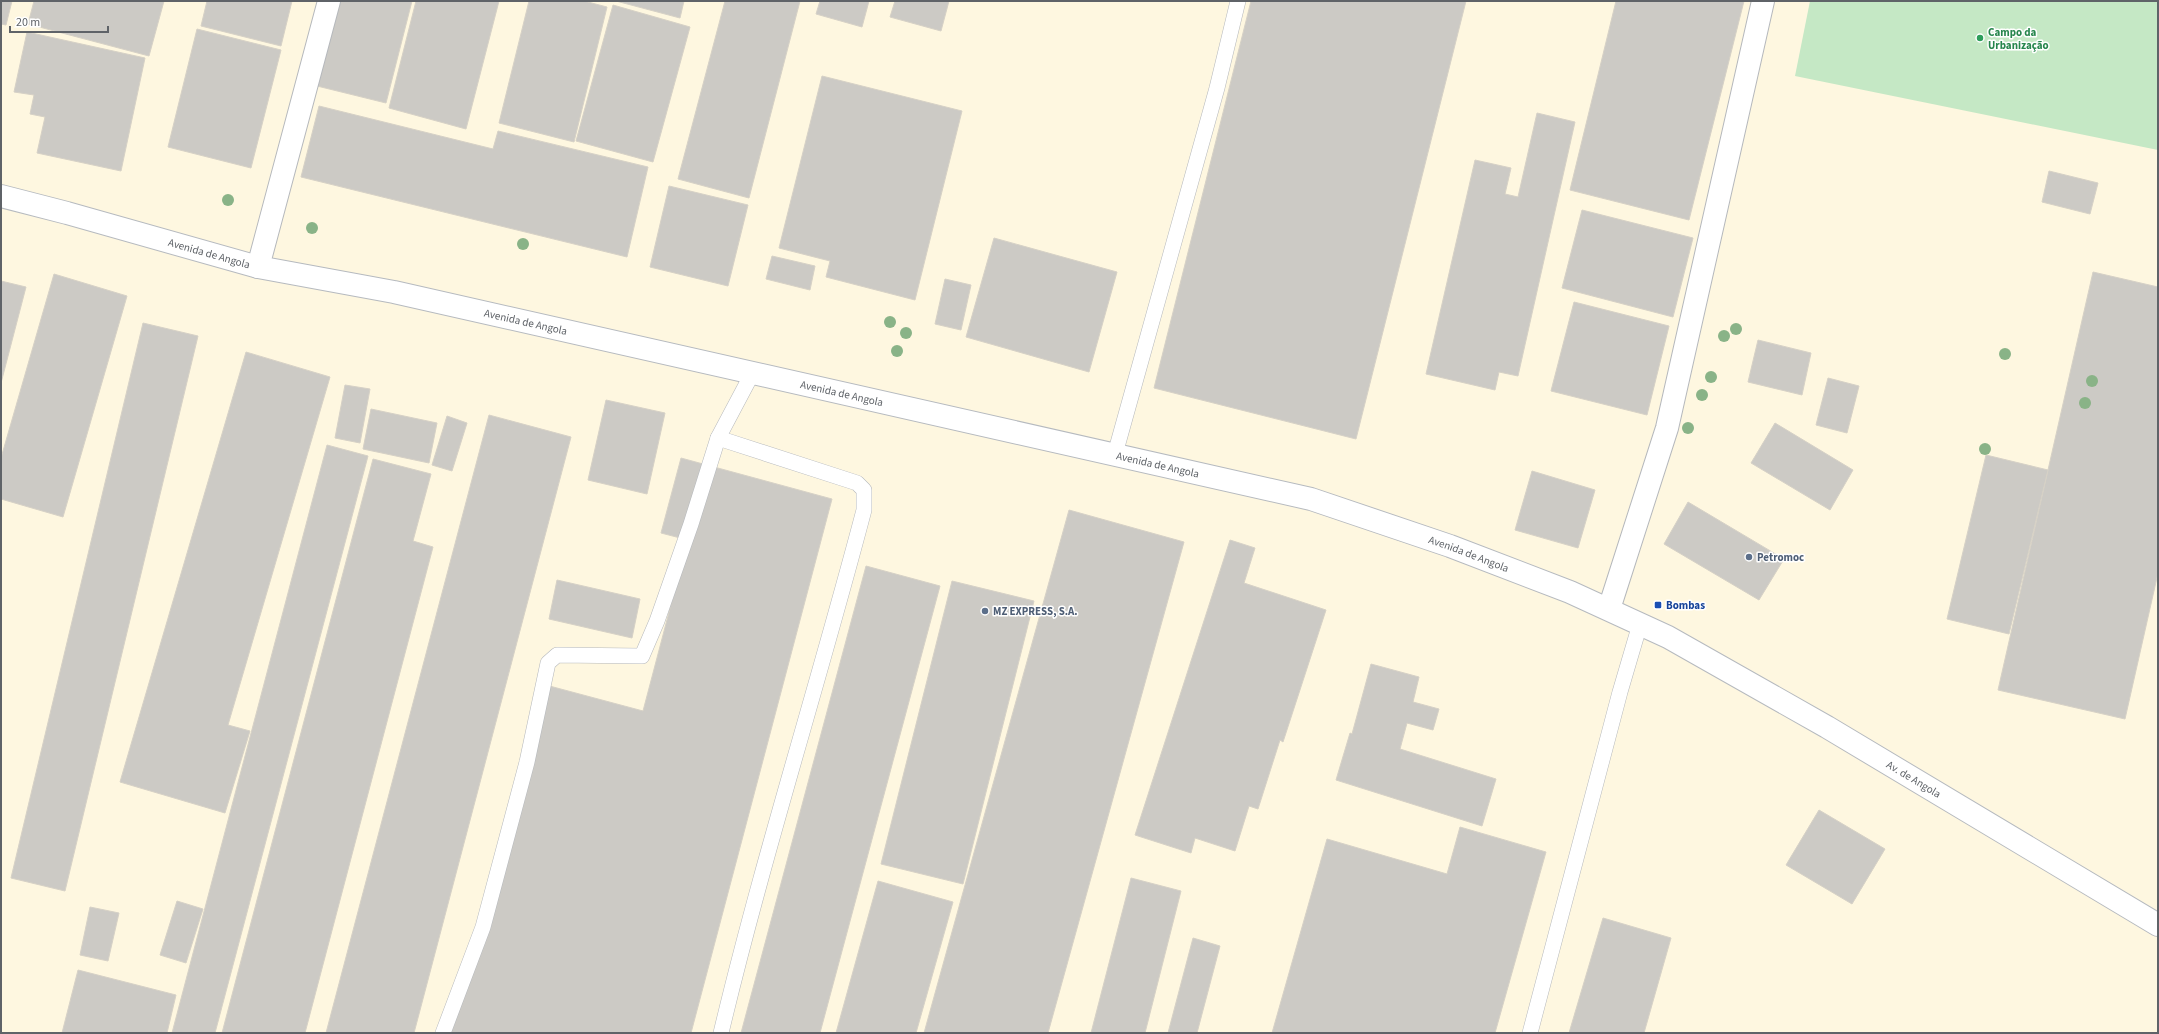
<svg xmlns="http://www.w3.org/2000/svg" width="2159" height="1034" viewBox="0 0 2159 1034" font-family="'Source Sans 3',sans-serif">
  <rect width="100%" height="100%" fill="#f1efe8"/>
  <rect fill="#fef7e0" x="1" y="1" width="2157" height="1032"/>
  <polygon fill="#c5e8c5" points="1810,1 2158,1 2158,150 1795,76"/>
  <g fill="#cccac5" stroke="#d6d1c6">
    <polygon points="1,1 12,1 6,25 1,24"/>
    <polygon points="34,1 164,1 149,56 28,24"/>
    <polygon points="207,1 292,1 281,46 201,26"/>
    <polygon points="334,1 412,1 386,103 313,85"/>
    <polygon points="416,1 499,1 466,129 389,108"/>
    <polygon points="529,1 584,1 607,7 574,142 499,123"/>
    <polygon points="616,1 684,1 680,18"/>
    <polygon points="725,1 800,1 749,198 678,179"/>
    <polygon points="820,1 869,1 862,27 816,14"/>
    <polygon points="895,1 949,1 941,31 890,17"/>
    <polygon points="1251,1 1466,1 1356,439 1154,388"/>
    <polygon points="1616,1 1744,1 1689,220 1570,190"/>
    <polygon points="613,5 690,27 653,162 576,141"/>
    <polygon points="197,29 281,50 251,168 168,147"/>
    <polygon points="27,32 145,58 121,171 37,153 45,117 30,114 34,95 14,92"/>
    <polygon points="822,76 962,111 915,300 826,277 830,261 779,248"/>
    <polygon points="319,106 493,149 498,131 648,167 627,257 301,177"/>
    <polygon points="1537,113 1575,122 1518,376 1499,372 1495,390 1426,374 1475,160 1511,168 1505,194 1518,197"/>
    <polygon points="2049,171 2098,183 2090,214 2042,202"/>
    <polygon points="669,186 748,205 728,286 650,267"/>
    <polygon points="1582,210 1693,238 1673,317 1562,288"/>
    <polygon points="994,238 1117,272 1089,372 966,337"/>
    <polygon points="772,256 815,266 810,290 766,279"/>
    <polygon points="2093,272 2158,287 2158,573 2125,719 1998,690"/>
    <polygon points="54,274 127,296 63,517 1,499 1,458"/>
    <polygon points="945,279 971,285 961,330 935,324"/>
    <polygon points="1,281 26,287 1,383"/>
    <polygon points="1574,302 1669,326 1647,415 1551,391"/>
    <polygon points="143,323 198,336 65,891 11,878"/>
    <polygon points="1758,340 1811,353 1802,395 1748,382"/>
    <polygon points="246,352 330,377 228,725 250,731 225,813 120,782"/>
    <polygon points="1828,378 1859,386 1847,433 1816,425"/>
    <polygon points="345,385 370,389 360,443 335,438"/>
    <polygon points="606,400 665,413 647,494 588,480"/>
    <polygon points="371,409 437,423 429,463 363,449"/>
    <polygon points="489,415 571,437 414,1033 326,1033"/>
    <polygon points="447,416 467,423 452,471 432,465"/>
    <polygon points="1775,423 1853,470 1830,510 1751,463"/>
    <polygon points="327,445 368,456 215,1033 172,1033"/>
    <polygon points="1986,455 2048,470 2009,634 1947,619"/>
    <polygon points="681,458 832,499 691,1033 450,1033 542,684 643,711 688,540 661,533"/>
    <polygon points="373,459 431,474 413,541 433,547 305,1033 222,1033"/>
    <polygon points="1532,471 1595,490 1578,548 1515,530"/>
    <polygon points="1688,502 1784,559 1759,600 1664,544"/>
    <polygon points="1069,510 1184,542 1048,1033 924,1033"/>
    <polygon points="1230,540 1255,548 1244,583 1326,610 1283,742 1280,740 1258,809 1249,806 1235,851 1195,838 1191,853 1135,835"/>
    <polygon points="866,566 940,586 820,1033 741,1033"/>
    <polygon points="557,580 640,599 632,638 549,619"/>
    <polygon points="952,581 1034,601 963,884 881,864"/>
    <polygon points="1371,664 1419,677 1413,702 1439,709 1433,730 1407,723 1400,749 1496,779 1482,826 1336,780 1350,733 1352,734"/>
    <polygon points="1819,810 1885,849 1852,904 1786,865"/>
    <polygon points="1460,827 1546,852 1495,1033 1272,1033 1327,839 1447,874"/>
    <polygon points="1131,878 1181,891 1145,1033 1091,1033"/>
    <polygon points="878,881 953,902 916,1033 836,1033"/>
    <polygon points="177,901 203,909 186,963 160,955"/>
    <polygon points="90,907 119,913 108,961 80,955"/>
    <polygon points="1603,918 1671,938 1644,1033 1569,1033"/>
    <polygon points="1193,938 1220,946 1197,1033 1168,1033"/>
    <polygon points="78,970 176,995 167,1033 62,1033"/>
  </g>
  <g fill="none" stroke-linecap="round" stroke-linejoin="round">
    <defs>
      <g id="service">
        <path d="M718,438l139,45 7,7v20c-46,175 -101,347 -143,523"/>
        <polyline points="1115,454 1217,88 1238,1"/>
        <polyline points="443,1033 483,927 527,762 548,663 557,655 642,656 657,621 691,524 718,438 753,372"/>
        <polyline points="1530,1033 1620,692 1640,624"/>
      </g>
      <g id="minor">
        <polyline points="258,267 329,1"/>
        <polyline points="1609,609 1667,428 1763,1"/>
      </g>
      <g id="secondary">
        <path id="s1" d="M1,196l66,17 191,54 136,25 917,207 139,47 120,46 98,45 159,90 331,198"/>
      </g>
    </defs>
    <use href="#service" stroke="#b5b8bc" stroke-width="16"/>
    <use href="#minor" stroke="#b5b8bc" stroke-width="24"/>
    <use href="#secondary" stroke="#b6babf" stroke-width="24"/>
    <use href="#service" stroke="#fff" stroke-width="15"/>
    <use href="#minor" stroke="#fff" stroke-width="22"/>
    <use href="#secondary" stroke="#fff" stroke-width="22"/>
  </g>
  <g fill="#89b387">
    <circle cx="228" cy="200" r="6"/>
    <circle cx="312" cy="228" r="6"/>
    <circle cx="523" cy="244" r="6"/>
    <circle cx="890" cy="322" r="6"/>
    <circle cx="1736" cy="329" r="6"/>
    <circle cx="906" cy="333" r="6"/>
    <circle cx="1724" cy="336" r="6"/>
    <circle cx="897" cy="351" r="6"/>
    <circle cx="2005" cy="354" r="6"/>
    <circle cx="1711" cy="377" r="6"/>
    <circle cx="2092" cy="381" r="6"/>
    <circle cx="1702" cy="395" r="6"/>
    <circle cx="2085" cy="403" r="6"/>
    <circle cx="1688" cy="428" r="6"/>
    <circle cx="1985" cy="449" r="6"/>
  </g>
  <circle fill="#2e9e5b" stroke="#fff" stroke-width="1.5" cx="1980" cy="38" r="4"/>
  <g fill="#5c6f8a" stroke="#fff" stroke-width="1.5">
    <circle cx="1749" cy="557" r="4"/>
    <circle cx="985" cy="611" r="4"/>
  </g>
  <rect fill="#1a4fb4" stroke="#fff" stroke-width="1.5" x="1654" y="601" width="8" height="8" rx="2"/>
  <g text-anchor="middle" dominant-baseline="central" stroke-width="3" stroke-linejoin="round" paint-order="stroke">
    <g font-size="11" font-weight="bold" fill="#27864d" stroke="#fff" text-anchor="start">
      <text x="1988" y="32">Campo da<tspan x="1988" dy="13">Urbanização</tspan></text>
    </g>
    <g font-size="11" fill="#5f6368" stroke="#fff">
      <text stroke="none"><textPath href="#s1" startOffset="216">Avenida de Angola</textPath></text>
      <text stroke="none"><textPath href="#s1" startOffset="540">Avenida de Angola</textPath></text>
      <text stroke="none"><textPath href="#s1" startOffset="864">Avenida de Angola</textPath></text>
      <text stroke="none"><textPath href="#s1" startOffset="1188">Avenida de Angola</textPath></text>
      <text stroke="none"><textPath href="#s1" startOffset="1512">Avenida de Angola</textPath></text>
      <text stroke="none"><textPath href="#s1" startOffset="2012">Av. de Angola</textPath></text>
    </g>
    <g font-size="11" font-weight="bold" fill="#4e5e75" stroke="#fff" text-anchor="start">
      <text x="1757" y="557">Petromoc</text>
      <text x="993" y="611">MZ EXPRESS, S.A.</text>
    </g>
    <g font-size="11" font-weight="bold" fill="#164399" stroke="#fff" text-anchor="start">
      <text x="1666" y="605">Bombas</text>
    </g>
  </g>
  <rect width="2159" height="1034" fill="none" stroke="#5f6368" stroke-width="4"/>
  <path d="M10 26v6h98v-6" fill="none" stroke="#5f6368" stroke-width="2"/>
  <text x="16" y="26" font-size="12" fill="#5f6368" stroke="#ffffff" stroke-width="3" paint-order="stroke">20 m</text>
</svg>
